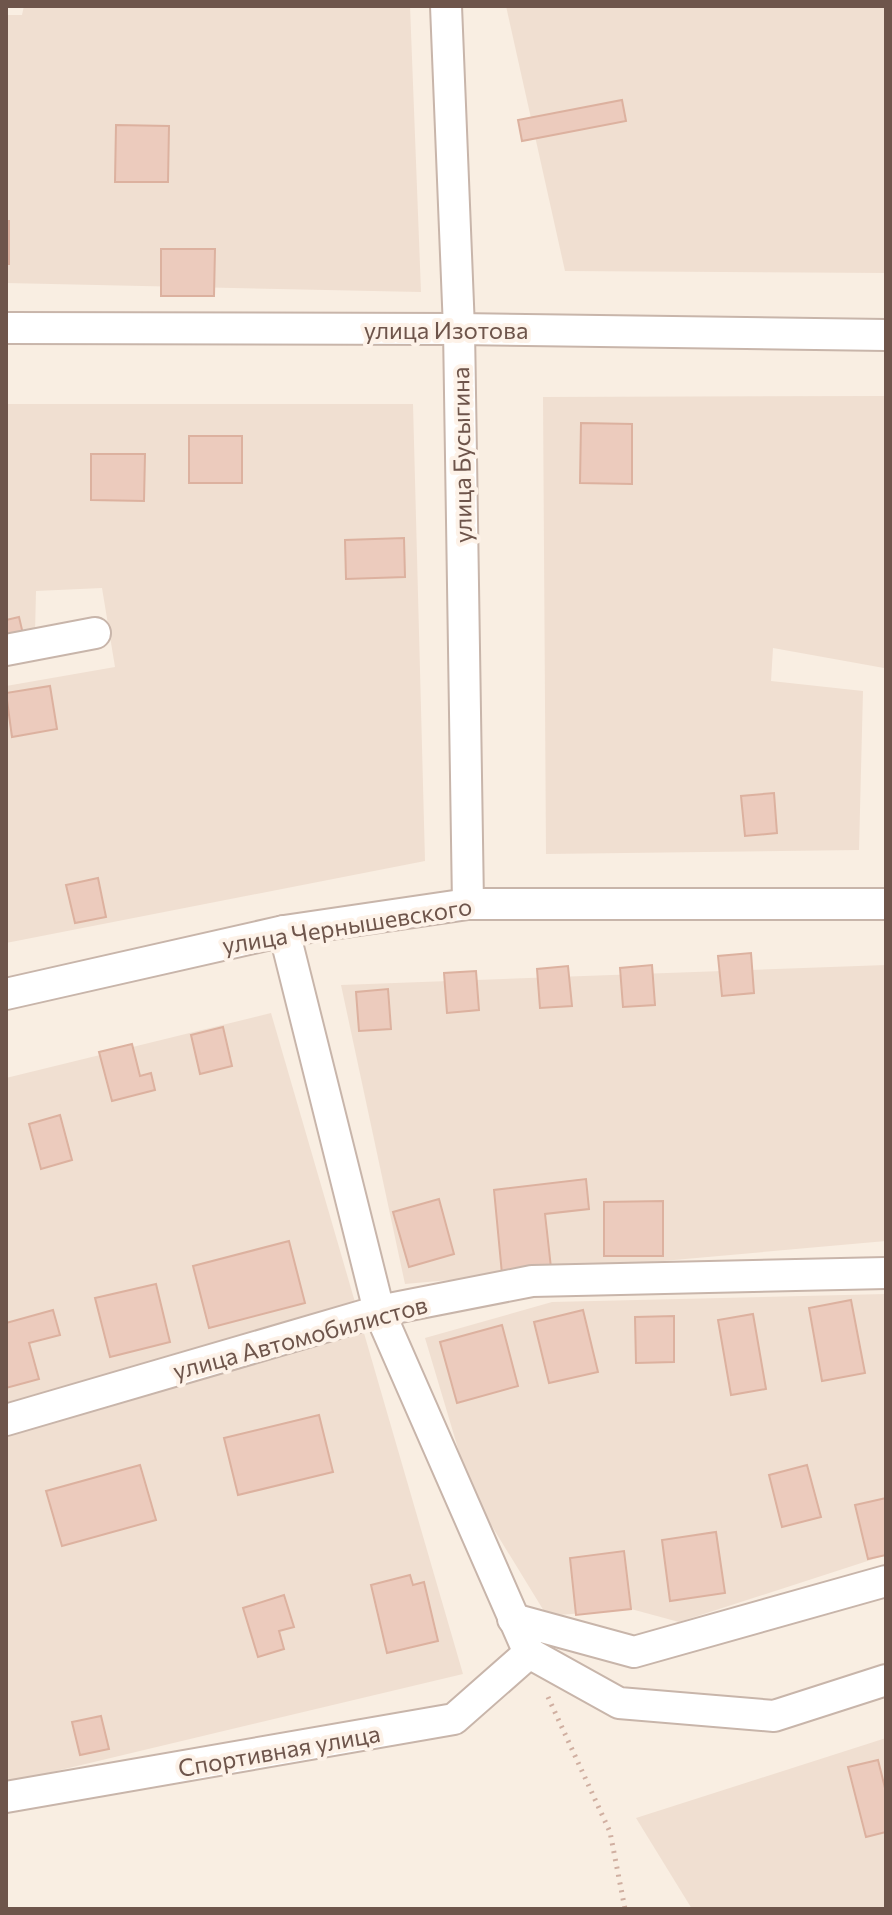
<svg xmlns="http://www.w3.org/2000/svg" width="892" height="1915" viewBox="0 0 892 1915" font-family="Commissioner,sans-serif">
  <rect width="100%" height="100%" fill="#f9eee2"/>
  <g fill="#f0dfd1">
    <polygon points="24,6 410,6 421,292 6,283 6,15 22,15"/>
    <polygon points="506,6 886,6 886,273 565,271"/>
    <polygon points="886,396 886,851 884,668 773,648 771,681 863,691 859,850 546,854 543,397"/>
    <polygon points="6,404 413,404 425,861 6,943 6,686 115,667 102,588 36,591 35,633 6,639"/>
    <polygon points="886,965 886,1241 405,1284 341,985"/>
    <polygon points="271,1013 463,1674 6,1783 6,1078"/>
    <polygon points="886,1294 886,1555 679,1622 631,1609 547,1616 471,1492 425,1338 552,1302"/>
    <polygon points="886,1738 886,1909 692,1909 636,1818"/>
  </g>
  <g fill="#eccbbd" stroke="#dcb19f" stroke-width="2">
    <polygon points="622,100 626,121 522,141 518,120"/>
    <polygon points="116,125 169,126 168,182 115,182"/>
    <rect x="6" y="221" width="3" height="43"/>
    <polygon points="161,249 215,249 214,296 161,296"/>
    <polygon points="581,423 632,424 632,484 580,483"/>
    <rect x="189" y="436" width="53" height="47"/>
    <polygon points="91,454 145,454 144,501 91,500"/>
    <polygon points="404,538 405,577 346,579 345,540"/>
    <polygon points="19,617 23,634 6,638 6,620"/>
    <polygon points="50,686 57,729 12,737 6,693"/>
    <polygon points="774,793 777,833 745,836 741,796"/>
    <polygon points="98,878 106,917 75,923 66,885"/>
    <polygon points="751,953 754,993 722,996 718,956"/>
    <polygon points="652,965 655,1005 623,1007 620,968"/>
    <polygon points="568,966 572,1006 540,1008 537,969"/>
    <polygon points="476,971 479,1010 447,1013 444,973"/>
    <polygon points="388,989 391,1029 359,1031 356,992"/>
    <polygon points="223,1027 232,1066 200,1074 191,1035"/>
    <polygon points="132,1044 140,1076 151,1073 155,1090 112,1101 99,1052"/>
    <polygon points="60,1115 72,1160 41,1169 29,1124"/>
    <polygon points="586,1179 589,1209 545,1214 551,1268 502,1274 494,1190"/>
    <polygon points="439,1199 454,1254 409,1267 393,1212"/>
    <polygon points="663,1201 663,1256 604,1256 604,1202"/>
    <polygon points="289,1241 305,1303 209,1328 193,1266"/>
    <polygon points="156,1284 170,1342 110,1357 95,1298"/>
    <polygon points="851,1300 865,1373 822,1381 809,1308"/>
    <polygon points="53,1310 60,1335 29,1343 39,1379 6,1388 6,1323"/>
    <polygon points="583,1310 598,1372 549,1383 534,1322"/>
    <polygon points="753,1314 766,1389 731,1395 718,1320"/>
    <polygon points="674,1316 674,1362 636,1363 635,1317"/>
    <polygon points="502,1325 518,1386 457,1403 440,1342"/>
    <polygon points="319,1415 333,1472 238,1495 224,1438"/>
    <polygon points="140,1465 156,1520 62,1546 46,1491"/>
    <polygon points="807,1465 821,1517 782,1527 769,1475"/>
    <polygon points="886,1498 886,1555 868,1559 855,1505"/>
    <polygon points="716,1532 725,1593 670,1601 662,1540"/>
    <polygon points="624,1551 631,1609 576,1615 570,1558"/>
    <polygon points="410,1575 413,1585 424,1582 438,1641 387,1653 371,1585"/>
    <polygon points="284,1595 294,1627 279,1631 284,1649 258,1657 243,1608"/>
    <polygon points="101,1716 109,1749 80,1755 72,1722"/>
    <polygon points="878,1760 886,1792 886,1832 866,1837 848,1767"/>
  </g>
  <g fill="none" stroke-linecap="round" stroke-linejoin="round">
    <defs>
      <g id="minor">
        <polyline points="446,6 459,329 468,904"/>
        <polyline points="6,328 459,329 886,335"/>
        <polyline points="6,650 95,633"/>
        <polyline points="284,931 379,1311 529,1653"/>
        <polyline points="6,994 284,931 468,904 886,904"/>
        <polyline points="6,1420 379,1311 532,1281 886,1273"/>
        <polyline points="513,1619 634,1652 886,1581"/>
        <polyline points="529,1653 619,1703 774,1716 886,1680"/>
        <polyline points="6,1797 454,1719 529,1653"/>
      </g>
    </defs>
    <use href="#minor" stroke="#c8b5aa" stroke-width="34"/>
    <polyline stroke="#d0afa1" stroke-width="5" stroke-dasharray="2 6" stroke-linecap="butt" points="548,1697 610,1832 625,1909"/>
    <use href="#minor" stroke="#fff" stroke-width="30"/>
  </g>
  <g text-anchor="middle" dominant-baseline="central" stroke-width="8" stroke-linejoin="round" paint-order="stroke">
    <g font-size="24" fill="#6e554b" stroke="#fdf2e8">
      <text x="446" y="329">улица Изотова</text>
      <text transform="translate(461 455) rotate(-91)">улица Бусыгина</text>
      <text transform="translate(347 925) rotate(-9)">улица Чернышевского</text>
      <text transform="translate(300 1337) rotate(-15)">улица Автомобилистов</text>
      <text transform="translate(279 1750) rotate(-10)">Спортивная улица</text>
    </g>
  </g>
  <rect width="892" height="1915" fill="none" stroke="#6e554b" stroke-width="16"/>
</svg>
